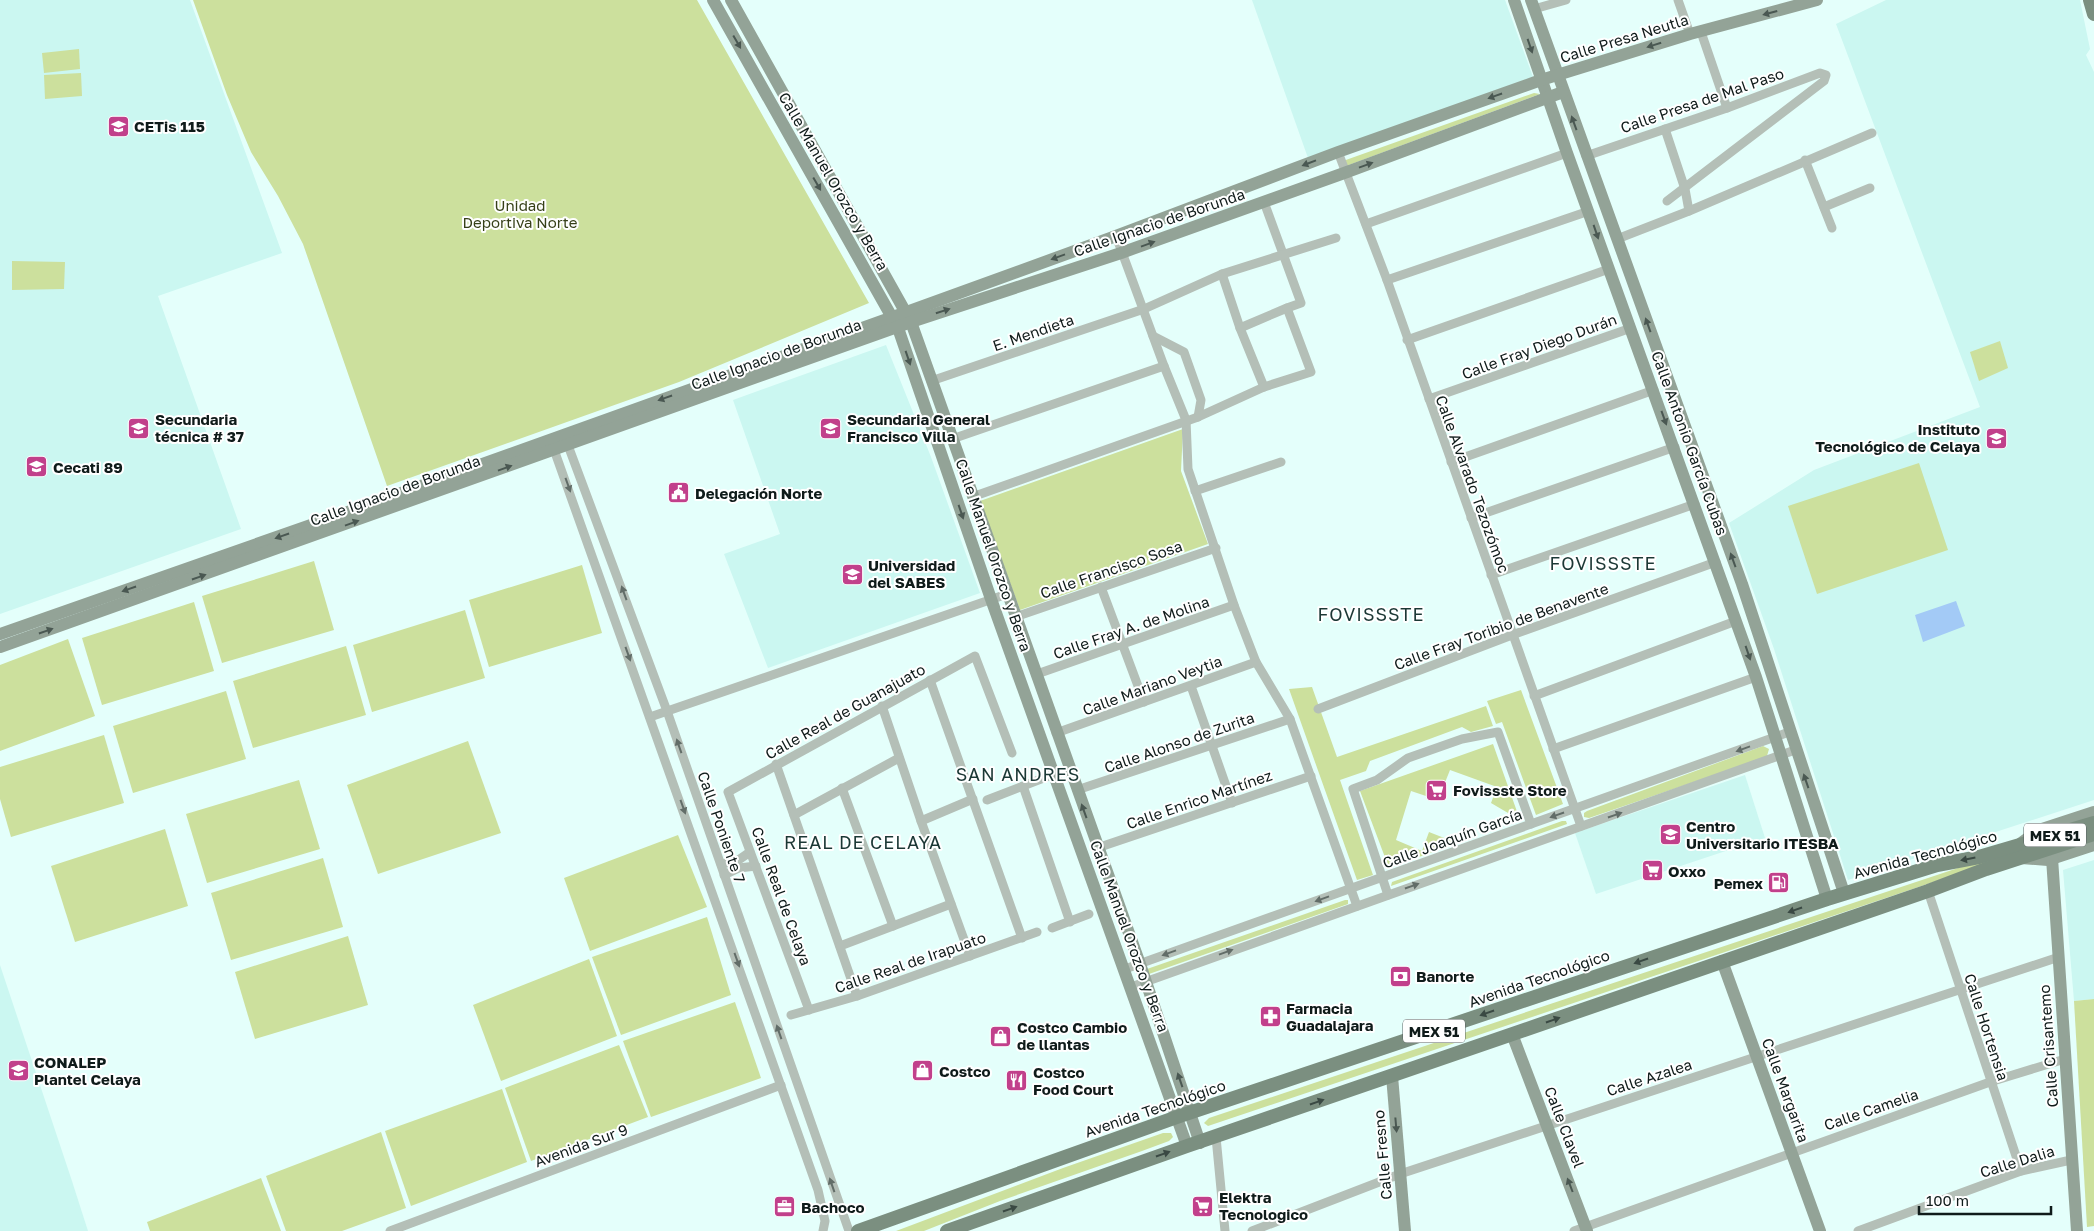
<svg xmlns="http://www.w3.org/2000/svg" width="2094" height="1231" viewBox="0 0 2094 1231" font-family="'Golos Text',sans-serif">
  <rect width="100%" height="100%" fill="#e4fffb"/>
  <g fill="#cbf7f1">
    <polygon points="0,0 190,0 282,253 158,296 241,529 0,614"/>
    <polygon points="1252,0 1505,0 1533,77 1308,158"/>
    <polygon points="1886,0 2080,0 2090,49 2086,55 2094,72 2094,800 1848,880 1774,649 1729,523 1814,470 1980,407 1836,24"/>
    <polygon points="886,345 931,457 980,593 768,668 724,554 780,534 733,400"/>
    <polygon points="1745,775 1765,838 1596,894 1575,833"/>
    <polygon points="2094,860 2094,999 2074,1001 2063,870"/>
    <polygon points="0,965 71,1178 88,1231 0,1231"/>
  </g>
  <g fill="#cce09d">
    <polygon points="193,0 697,0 869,303 679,382 387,486 303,244 278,196 251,152 227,95"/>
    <polygon points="79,49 80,69 44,73 42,53"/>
    <polygon points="81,73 82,96 45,99 44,75"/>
    <polygon points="1534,93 1540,94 1346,166 1343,161"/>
    <polygon points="12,261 65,262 64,289 12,290"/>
    <polygon points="2000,341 2008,368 1979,381 1970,352"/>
    <polygon points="1183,429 1181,471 1208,544 1020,610 980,501"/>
    <polygon points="1919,463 1948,550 1817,594 1788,506"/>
    <polygon points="314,561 334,630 222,663 202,596"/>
    <polygon points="582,565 602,633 489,667 469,600"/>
    <polygon points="194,602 214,671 102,705 82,638"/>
    <polygon points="465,610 485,678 372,712 353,645"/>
    <polygon points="68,639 95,716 0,751 0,665"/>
    <polygon points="346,646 366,715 253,748 233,681"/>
    <polygon points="1312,687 1337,757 1486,706 1493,726 1471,732 1462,727 1370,761 1366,771 1340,780 1373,875 1357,880 1289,689"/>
    <polygon points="1521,690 1563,804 1536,815 1502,722 1496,724 1487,701"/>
    <polygon points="226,691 246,759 133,793 113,726"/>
    <polygon points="104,735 124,803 11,837 0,799 0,767"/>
    <polygon points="468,741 501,833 378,874 347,785"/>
    <polygon points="1493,744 1520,820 1491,803 1497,787 1450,770 1438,800 1411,791 1396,840 1422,851 1429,832 1457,843 1389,868 1360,791"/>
    <polygon points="1763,746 1769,749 1767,756 1761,759 1589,818 1584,817 1584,813 1587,811"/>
    <polygon points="299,780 320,849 207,883 186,814"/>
    <polygon points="1562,821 1566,821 1567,824 1391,886 1392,882"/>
    <polygon points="165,829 188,906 75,942 51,866"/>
    <polygon points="678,835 707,907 590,951 564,878"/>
    <polygon points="323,858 343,927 231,960 211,893"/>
    <polygon points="1982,860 1984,865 1208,1126 1204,1123 1209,1118"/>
    <polygon points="1345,900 1348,900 1348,904 1149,974 1147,969"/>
    <polygon points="707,917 731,995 621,1035 592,957"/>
    <polygon points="348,936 368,1005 255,1039 235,972"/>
    <polygon points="589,959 617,1036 501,1081 473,1005"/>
    <polygon points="2094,999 2094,1226 2087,1227 2074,1001"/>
    <polygon points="735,1002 761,1078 651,1117 623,1041"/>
    <polygon points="619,1045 648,1117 531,1161 505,1088"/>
    <polygon points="502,1089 527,1162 411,1206 385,1131"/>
    <polygon points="381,1132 406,1208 342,1231 286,1231 266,1176"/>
    <polygon points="1163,1133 1171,1133 1173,1137 1169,1141 1142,1151 1000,1201 924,1231 896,1231 1063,1168"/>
    <polygon points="261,1178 281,1231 150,1231 147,1222"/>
  </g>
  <polygon fill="#a3caf6" points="1956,601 1965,626 1923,642 1915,615"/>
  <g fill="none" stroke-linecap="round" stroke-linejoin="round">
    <g stroke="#b4bfb7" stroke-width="9">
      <polyline points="1678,0 1690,34"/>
      <polyline points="1534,9 1566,0"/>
      <polyline points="1701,32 1727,108"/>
      <polyline points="1665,129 1685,189 1689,211"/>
      <polyline points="1338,152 1387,280 1581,826"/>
      <polyline points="1586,156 1727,108 1820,73 1826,75 1824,81 1667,201"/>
      <polyline points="1805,160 1832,228"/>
      <polyline points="1824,207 1870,188"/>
      <polyline points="1366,224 1567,153"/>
      <polyline points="1116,236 1164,366 1186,420 1188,469 1234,605 1256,662 1290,719 1357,906"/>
      <polyline points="1617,239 1689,211 1872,133"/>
      <polyline points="1222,274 1240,328 1264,387"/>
      <polyline points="1387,280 1589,211"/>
      <polyline points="1240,328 1287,308 1301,303 1264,202"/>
      <polyline points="1153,336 1184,352 1201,400 1198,417"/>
      <polyline points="1407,340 1609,269"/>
      <polyline points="931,381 1144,309 1222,274 1336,238"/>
      <polyline points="1429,399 1631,328"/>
      <polyline points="952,439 1164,366"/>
      <polyline points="566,440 667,711 849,1231"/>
      <polyline points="552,444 818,1190 825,1221 823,1231"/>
      <polyline points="1451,462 1654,390"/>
      <polyline points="1195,491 1281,462"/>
      <polyline points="972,497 1198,417 1264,387 1311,372 1287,308"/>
      <polyline points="1471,518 1675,447"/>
      <polyline points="1491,575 1695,504"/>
      <polyline points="1101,587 1144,702"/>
      <polyline points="1015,617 1216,548"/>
      <polyline points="1037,674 1234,605"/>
      <polyline points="930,680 1022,938"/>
      <polyline points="1191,686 1232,803"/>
      <polyline points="1534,696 1736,621"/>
      <polyline points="882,706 921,821 970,956"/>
      <polyline points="1318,709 1512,635 1716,562"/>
      <polyline points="650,717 1007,594"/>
      <polyline points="1056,733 1256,662"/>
      <polyline points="1553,749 1756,677"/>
      <polyline points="776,764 857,996"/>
      <polyline points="1023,786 1070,922"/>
      <polyline points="842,788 893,926"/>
      <polyline points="1077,790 1290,719"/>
      <polyline points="987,800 1054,774"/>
      <polyline points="794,815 899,758"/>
      <polyline points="921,821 973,799"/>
      <polyline points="1097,848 1311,776"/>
      <polyline points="721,864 737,861 750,852"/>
      <polyline points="724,875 739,868 756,866"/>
      <polyline points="1928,891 2021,1171"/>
      <polyline points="1388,895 1353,789 1377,780 1408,758 1462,739 1498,732 1531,824"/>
      <polyline points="1052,928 1089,914"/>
      <polyline points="840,946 951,904"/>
      <polyline points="1125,969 1789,732"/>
      <polyline points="1131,987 1795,750"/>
      <polyline points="809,1010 728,792 975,656 1012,753"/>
      <polyline points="791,1015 857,996 1037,932"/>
      <polyline points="1216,1137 1225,1231"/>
      <polyline points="390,1231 781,1085"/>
      <polyline points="1252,1231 1400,1174 2059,957"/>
      <polyline points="1574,1231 1990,1082 2065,1059"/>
      <polyline points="1858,1231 2021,1171 2071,1160"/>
    </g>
    <g stroke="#93a397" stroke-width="12">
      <polyline points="713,0 898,328 991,599 1187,1146"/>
      <polyline points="731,0 911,322 1140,964 1200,1143"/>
      <polyline points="1514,0 1567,153 1756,677 1827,899"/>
      <polyline points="1531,0 1742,584 1844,893"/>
      <polyline points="0,634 348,512 893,317 1116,236 1338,152 1541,80 1690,34 1817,0"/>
      <polyline points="0,647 911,322 1121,253 1347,172 1563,92"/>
      <polyline points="2021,843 2039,830 2094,812"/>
      <polyline points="2021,858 2048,860 2094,845"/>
      <polyline points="2052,858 2077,1231"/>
      <polyline points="1722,961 1820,1231"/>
      <polyline points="1512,1034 1587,1231"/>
      <polyline points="1392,1076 1405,1231"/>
    </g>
    <g stroke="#7b8f80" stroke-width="14">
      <polyline points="2090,0 2094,14"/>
      <polyline points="858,1231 1177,1117 1827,899 1937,865 1979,857 2094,823"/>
      <polyline points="947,1231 1187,1146 1928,891 1986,869 2094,834"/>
    </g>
  </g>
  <defs><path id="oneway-solid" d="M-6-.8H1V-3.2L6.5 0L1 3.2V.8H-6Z" transform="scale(1.25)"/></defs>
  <g fill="#4a5852">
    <use href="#oneway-solid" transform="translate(1770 13) rotate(165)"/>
    <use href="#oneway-solid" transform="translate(737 42) rotate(60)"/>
    <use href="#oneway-solid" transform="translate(1654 45) rotate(163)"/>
    <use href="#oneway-solid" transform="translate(1530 46) rotate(71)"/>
    <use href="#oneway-solid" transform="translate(1495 96) rotate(161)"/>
    <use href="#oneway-solid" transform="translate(1574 123) rotate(-110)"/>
    <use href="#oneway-solid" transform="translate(1309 163) rotate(159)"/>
    <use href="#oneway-solid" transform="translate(1366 165) rotate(-20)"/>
    <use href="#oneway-solid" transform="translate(817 184) rotate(60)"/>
    <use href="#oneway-solid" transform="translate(1596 232) rotate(71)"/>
    <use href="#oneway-solid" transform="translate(1148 244) rotate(-20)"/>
    <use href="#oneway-solid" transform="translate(1058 257) rotate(160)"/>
    <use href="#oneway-solid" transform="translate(943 311) rotate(-18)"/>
    <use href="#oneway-solid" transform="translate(1648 325) rotate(-110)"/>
    <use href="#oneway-solid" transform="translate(908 358) rotate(71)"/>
    <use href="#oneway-solid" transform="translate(665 398) rotate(161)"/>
    <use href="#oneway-solid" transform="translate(1664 418) rotate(70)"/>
    <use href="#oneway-solid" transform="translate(505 468) rotate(-20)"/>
    <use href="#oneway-solid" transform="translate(961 512) rotate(71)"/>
    <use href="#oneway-solid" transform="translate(352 523) rotate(-20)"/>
    <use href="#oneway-solid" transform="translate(282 536) rotate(161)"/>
    <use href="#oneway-solid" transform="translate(1733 560) rotate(-110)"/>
    <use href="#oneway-solid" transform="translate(199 577) rotate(-19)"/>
    <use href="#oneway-solid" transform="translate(129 589) rotate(161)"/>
    <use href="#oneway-solid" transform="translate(46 631) rotate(-19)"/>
    <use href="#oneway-solid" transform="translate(1748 653) rotate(71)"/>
    <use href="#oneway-solid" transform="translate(1806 781) rotate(-109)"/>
    <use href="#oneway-solid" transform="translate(1084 811) rotate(-110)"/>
    <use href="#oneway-solid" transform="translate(1180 1080) rotate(-109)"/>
    <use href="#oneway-solid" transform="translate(1396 1125) rotate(85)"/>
    <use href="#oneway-solid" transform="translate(1570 1185) rotate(-111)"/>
  </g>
  <g fill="#626d68">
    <use href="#oneway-solid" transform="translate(568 485) rotate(70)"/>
    <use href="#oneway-solid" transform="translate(624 593) rotate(-110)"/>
    <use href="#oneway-solid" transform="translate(628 654) rotate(70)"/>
    <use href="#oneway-solid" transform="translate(679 746) rotate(-109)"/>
    <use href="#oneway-solid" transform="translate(1743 749) rotate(160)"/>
    <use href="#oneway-solid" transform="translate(683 807) rotate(70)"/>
    <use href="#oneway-solid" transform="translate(1557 815) rotate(161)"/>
    <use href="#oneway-solid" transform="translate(1615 815) rotate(-19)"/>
    <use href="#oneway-solid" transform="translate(1412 886) rotate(-19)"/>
    <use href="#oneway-solid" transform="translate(1322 899) rotate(160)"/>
    <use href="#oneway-solid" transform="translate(1226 952) rotate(-20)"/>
    <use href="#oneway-solid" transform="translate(1169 953) rotate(160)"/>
    <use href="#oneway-solid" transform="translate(737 960) rotate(70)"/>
    <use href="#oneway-solid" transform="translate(779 1032) rotate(-109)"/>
    <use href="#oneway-solid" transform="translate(832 1185) rotate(-109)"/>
  </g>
  <g fill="#3a4943">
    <use href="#oneway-solid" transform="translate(1968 859) rotate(169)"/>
    <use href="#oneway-solid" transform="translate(1795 910) rotate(161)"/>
    <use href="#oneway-solid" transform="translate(1641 961) rotate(161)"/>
    <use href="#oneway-solid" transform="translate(1487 1013) rotate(161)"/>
    <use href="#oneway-solid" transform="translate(1553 1020) rotate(-19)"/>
    <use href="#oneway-solid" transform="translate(1317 1102) rotate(-19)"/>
    <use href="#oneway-solid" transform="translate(1163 1154) rotate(-19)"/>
    <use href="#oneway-solid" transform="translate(1010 1209) rotate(-19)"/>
  </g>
  <defs>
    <symbol id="school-square" viewBox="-11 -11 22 22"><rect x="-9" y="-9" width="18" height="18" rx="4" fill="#c1408b" stroke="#fff"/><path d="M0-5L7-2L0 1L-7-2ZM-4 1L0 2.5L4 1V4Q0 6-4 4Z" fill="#fff"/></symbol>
    <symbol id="university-square" viewBox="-11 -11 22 22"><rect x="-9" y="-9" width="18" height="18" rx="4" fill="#c1408b" stroke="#fff"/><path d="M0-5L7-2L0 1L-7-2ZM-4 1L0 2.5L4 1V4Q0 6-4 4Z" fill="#fff"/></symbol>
    <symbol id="civic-square" viewBox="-11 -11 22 22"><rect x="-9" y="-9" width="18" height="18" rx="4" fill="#c1408b" stroke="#fff"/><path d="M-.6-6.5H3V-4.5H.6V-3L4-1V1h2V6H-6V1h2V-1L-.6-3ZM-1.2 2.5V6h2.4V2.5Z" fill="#fff"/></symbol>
    <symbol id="supermarket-square" viewBox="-11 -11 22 22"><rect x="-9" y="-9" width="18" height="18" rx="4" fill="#c1408b" stroke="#fff"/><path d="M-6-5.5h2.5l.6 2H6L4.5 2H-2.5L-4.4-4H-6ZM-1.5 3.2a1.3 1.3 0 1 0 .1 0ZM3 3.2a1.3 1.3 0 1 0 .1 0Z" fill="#fff"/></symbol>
    <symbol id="fuel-square" viewBox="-11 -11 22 22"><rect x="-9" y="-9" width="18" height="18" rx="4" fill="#c1408b" stroke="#fff"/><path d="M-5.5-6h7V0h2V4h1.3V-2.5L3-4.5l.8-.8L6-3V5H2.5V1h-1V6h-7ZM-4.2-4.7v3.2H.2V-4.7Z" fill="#fff"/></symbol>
    <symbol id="bank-square" viewBox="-11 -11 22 22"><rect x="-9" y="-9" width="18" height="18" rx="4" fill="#c1408b" stroke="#fff"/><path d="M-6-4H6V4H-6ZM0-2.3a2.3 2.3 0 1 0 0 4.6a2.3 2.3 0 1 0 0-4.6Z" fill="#fff"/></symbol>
    <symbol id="pharmacy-square" viewBox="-11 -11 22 22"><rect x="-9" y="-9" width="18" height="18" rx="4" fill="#c1408b" stroke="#fff"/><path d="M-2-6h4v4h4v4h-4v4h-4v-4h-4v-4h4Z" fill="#fff"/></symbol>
    <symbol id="shop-square" viewBox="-11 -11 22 22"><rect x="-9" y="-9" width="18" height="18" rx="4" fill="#c1408b" stroke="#fff"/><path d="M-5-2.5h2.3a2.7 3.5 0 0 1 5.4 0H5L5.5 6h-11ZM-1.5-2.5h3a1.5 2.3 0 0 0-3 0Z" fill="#fff"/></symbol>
    <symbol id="restaurant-square" viewBox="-11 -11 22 22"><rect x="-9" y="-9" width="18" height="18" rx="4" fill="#c1408b" stroke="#fff"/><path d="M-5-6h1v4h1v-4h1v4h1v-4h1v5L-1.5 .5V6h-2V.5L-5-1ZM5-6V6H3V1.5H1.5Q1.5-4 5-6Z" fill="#fff"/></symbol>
    <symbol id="office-square" viewBox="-11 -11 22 22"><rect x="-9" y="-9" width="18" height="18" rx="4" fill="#c1408b" stroke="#fff"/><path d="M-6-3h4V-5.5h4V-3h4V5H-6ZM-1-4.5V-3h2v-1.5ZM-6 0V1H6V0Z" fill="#fff"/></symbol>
  </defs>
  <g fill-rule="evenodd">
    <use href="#school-square" x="106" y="114" width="25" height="25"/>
    <use href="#school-square" x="126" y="416" width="25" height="25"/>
    <use href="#school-square" x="818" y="416" width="25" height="25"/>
    <use href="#university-square" x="1984" y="426" width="25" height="25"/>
    <use href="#school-square" x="24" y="454" width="25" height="25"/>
    <use href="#civic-square" x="666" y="480" width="25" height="25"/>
    <use href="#university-square" x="840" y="562" width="25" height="25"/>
    <use href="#supermarket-square" x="1424" y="778" width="25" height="25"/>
    <use href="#university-square" x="1658" y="822" width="25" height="25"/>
    <use href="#supermarket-square" x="1640" y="858" width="25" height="25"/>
    <use href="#fuel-square" x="1766" y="870" width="25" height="25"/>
    <use href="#bank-square" x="1388" y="964" width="25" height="25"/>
    <use href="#pharmacy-square" x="1258" y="1004" width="25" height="25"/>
    <use href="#shop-square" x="988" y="1024" width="25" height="25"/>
    <use href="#school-square" x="6" y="1058" width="25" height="25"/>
    <use href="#shop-square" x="910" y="1058" width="25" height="25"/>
    <use href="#restaurant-square" x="1004" y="1068" width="25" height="25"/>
    <use href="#supermarket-square" x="1190" y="1194" width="25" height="25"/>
    <use href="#office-square" x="772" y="1194" width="25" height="25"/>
  </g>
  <g text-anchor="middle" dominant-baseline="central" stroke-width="4" stroke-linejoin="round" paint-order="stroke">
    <g fill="#fff" stroke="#575f5f" stroke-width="1">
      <rect x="2024" y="823.5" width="62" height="23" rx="4"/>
      <rect x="1403" y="1019.5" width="62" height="23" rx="4"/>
    </g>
    <g font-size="14" font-weight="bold" fill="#0f1b1a">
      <text x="2055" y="835">MEX 51</text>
      <text x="1434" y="1031">MEX 51</text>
    </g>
    <g font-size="15" fill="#0f1b1a" stroke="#fff">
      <text transform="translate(1624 38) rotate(-17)">Calle Presa Neutla</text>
      <text transform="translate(1702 100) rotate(-19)">Calle Presa de Mal Paso</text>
      <text transform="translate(834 181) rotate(60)">Calle Manuel Orozco y Berra</text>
      <text transform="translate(1159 222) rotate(-19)">Calle Ignacio de Borunda</text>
      <text transform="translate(1033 332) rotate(-19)">E. Mendieta</text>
      <text transform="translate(1539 346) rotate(-20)">Calle Fray Diego Durán</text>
      <text transform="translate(776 354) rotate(-20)">Calle Ignacio de Borunda</text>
      <text transform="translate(1690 443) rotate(70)">Calle Antonio García Cubas</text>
      <text transform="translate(1473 484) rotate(70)">Calle Alvarado Tezozómoc</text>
      <text transform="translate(395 490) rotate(-20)">Calle Ignacio de Borunda</text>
      <text transform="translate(994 555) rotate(71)">Calle Manuel Orozco y Berra</text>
      <text transform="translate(1111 569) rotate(-19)">Calle Francisco Sosa</text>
      <text transform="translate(1501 626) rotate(-20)">Calle Fray Toribio de Benavente</text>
      <text transform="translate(1131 627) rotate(-19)">Calle Fray A. de Molina</text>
      <text transform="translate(1152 685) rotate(-20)">Calle Mariano Veytia</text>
      <text transform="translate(845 711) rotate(-29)">Calle Real de Guanajuato</text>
      <text transform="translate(1179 742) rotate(-19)">Calle Alonso de Zurita</text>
      <text transform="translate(1199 799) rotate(-19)">Calle Enrico Martínez</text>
      <text transform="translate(722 827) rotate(71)">Calle Poniente 7</text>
      <text transform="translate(1452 838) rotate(-20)">Calle Joaquín García</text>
      <text transform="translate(1925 854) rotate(-15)">Avenida Tecnológico</text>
      <text transform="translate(782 896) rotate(70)">Calle Real de Celaya</text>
      <text transform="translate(1130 936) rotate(70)">Calle Manuel Orozco y Berra</text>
      <text transform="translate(910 962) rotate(-19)">Calle Real de Irapuato</text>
      <text transform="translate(1539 978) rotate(-19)">Avenida Tecnológico</text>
      <text transform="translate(1987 1027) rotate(72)">Calle Hortensia</text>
      <text transform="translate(2048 1046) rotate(-94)">Calle Crisantemo</text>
      <text transform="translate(1649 1077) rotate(-18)">Calle Azalea</text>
      <text transform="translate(1786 1090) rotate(70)">Calle Margarita</text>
      <text transform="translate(1155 1108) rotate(-19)">Avenida Tecnológico</text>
      <text transform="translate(1871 1109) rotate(-19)">Calle Camelia</text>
      <text transform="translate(1565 1127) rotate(69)">Calle Clavel</text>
      <text transform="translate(581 1145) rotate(-20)">Avenida Sur 9</text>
      <text transform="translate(1382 1155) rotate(-95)">Calle Fresno</text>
      <text transform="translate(2017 1161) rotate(-17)">Calle Dalia</text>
    </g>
    <g font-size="15" font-weight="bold" fill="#0f1b1a" stroke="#fff" text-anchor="start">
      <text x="134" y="126">CETis 115</text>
      <text x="155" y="419">Secundaria<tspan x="155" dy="17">técnica # 37</tspan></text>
      <text x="847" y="419">Secundaria General<tspan x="847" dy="17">Francisco Villa</tspan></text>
      <text x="1980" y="429" text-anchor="end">Instituto<tspan x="1980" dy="17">Tecnológico de Celaya</tspan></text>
      <text x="53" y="467">Cecati 89</text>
      <text x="695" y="493">Delegación Norte</text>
      <text x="868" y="565">Universidad<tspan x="868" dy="17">del SABES</tspan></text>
      <text x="1453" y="790">Fovissste Store</text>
      <text x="1686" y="826">Centro<tspan x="1686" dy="17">Universitario ITESBA</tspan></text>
      <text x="1668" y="871">Oxxo</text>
      <text x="1763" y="883" text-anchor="end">Pemex</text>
      <text x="1416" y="976">Banorte</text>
      <text x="1286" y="1008">Farmacia<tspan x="1286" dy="17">Guadalajara</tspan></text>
      <text x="1017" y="1027">Costco Cambio<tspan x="1017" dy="17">de llantas</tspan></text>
      <text x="34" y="1062">CONALEP<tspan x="34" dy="17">Plantel Celaya</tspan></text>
      <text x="939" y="1071">Costco</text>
      <text x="1033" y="1072">Costco<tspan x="1033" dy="17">Food Court</tspan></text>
      <text x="1219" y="1197">Elektra<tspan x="1219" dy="17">Tecnologico</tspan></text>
      <text x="801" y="1207">Bachoco</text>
    </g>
    <g font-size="15" fill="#364018" stroke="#fff">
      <text x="520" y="205">Unidad<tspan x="520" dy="17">Deportiva Norte</tspan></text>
    </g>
    <g font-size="18" letter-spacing="1" fill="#1b3835" stroke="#fff">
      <text x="1603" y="563">FOVISSSTE</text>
      <text x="1371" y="614">FOVISSSTE</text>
      <text x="1018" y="774">SAN ANDRES</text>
      <text x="863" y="842">REAL DE CELAYA</text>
    </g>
  </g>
  <path d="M1919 1206v8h132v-8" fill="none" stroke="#0f1b1a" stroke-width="2.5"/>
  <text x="1926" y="1206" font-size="15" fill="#0f1b1a" stroke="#ffffff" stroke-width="4" paint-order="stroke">100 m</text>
</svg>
